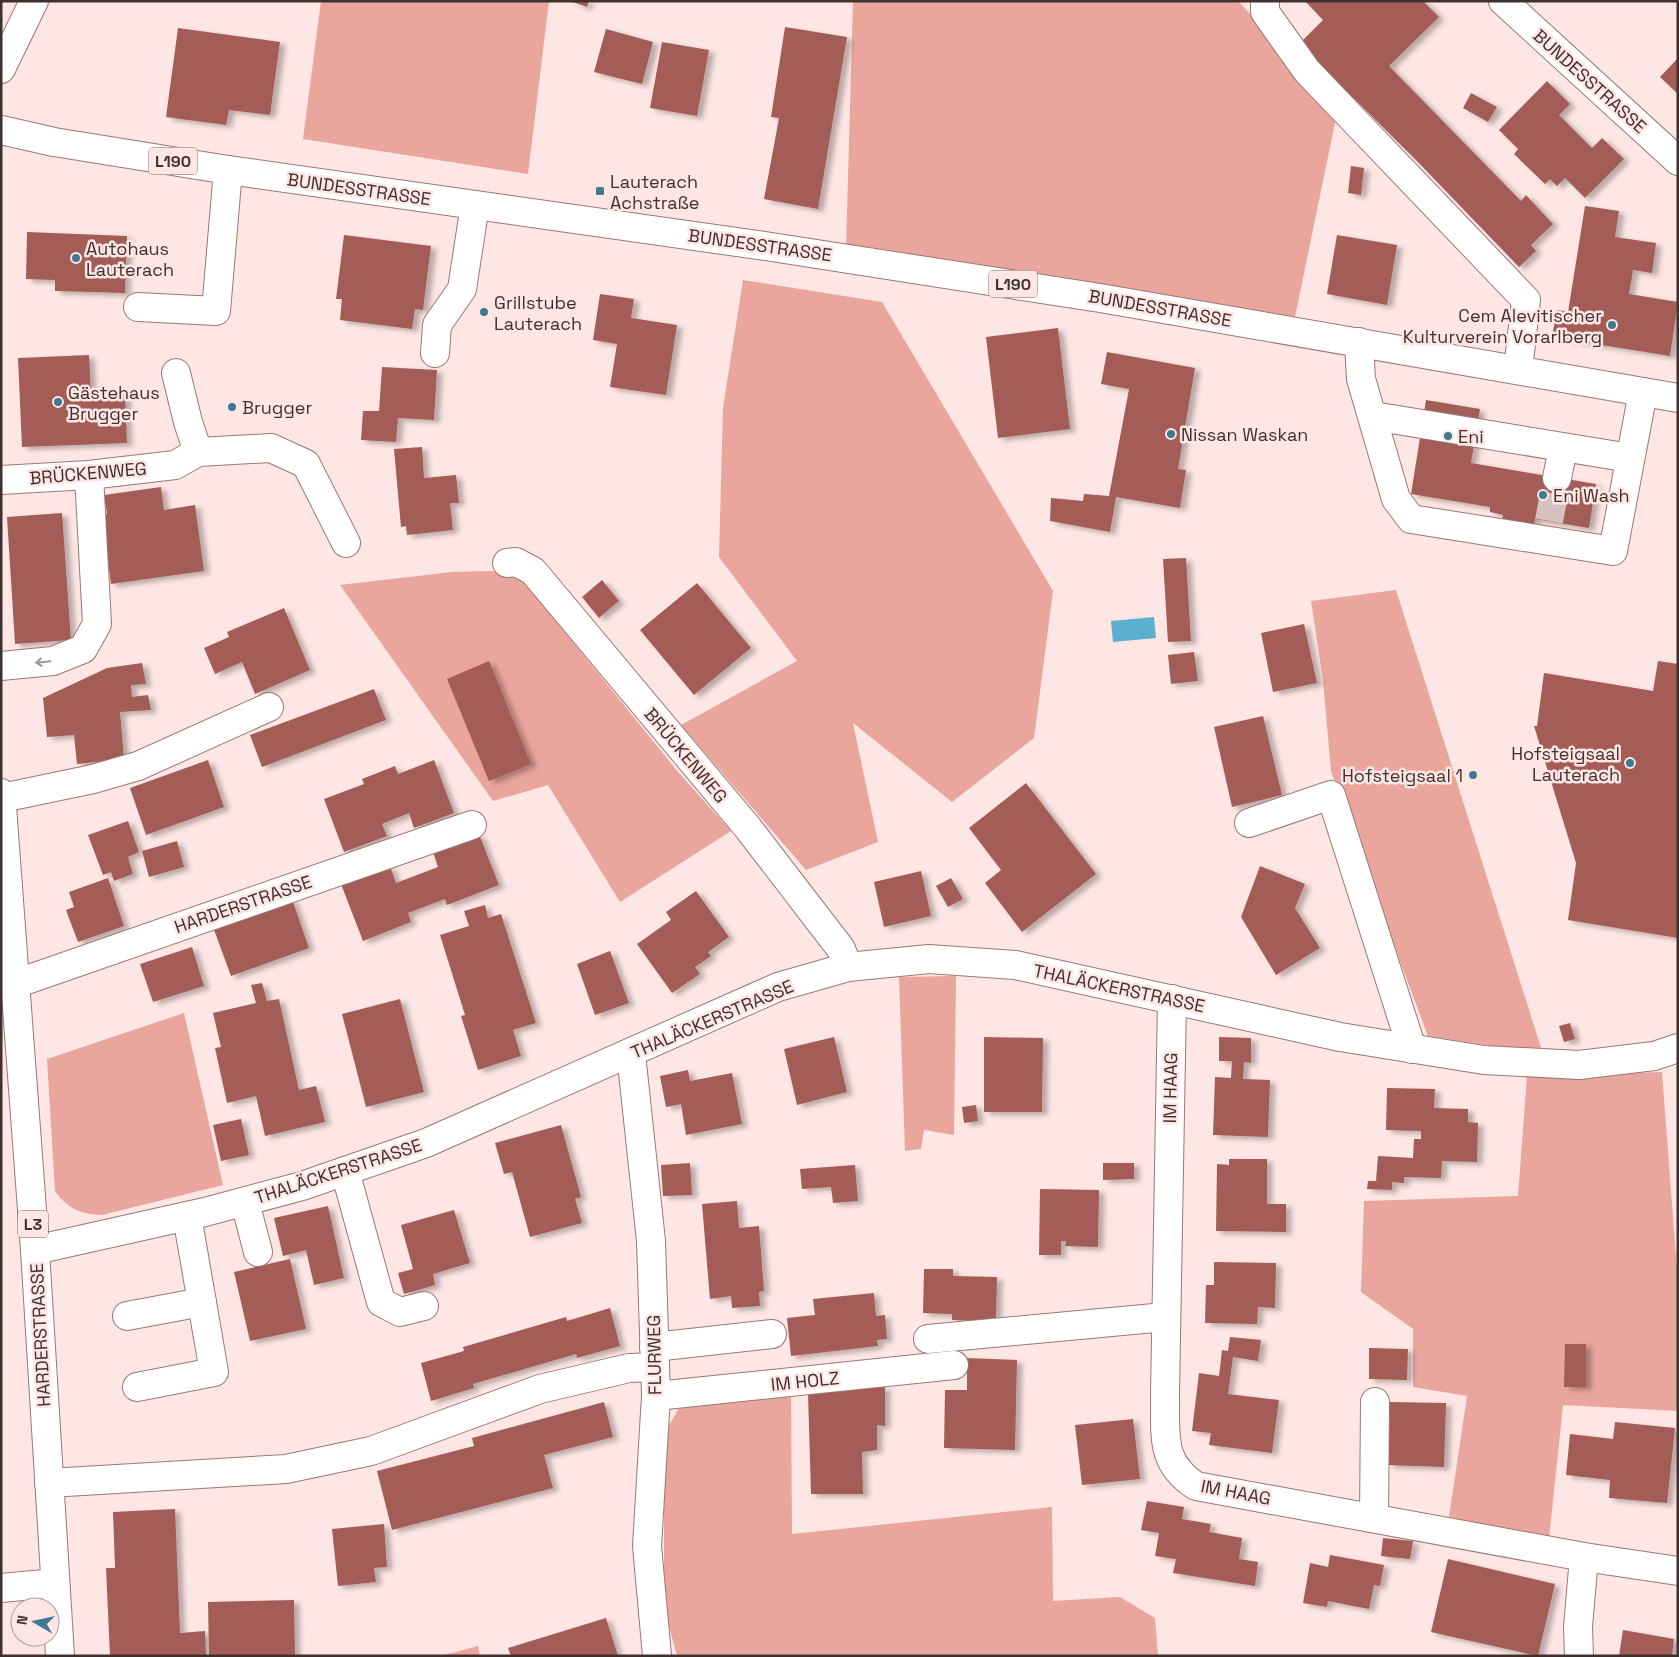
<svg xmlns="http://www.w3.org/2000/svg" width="1679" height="1657" viewBox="0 0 1679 1657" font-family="'Space Grotesk',sans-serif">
  <defs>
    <filter id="shadow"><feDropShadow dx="5.5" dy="3" stdDeviation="2.5" flood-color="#0004"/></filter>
  </defs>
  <rect width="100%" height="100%" fill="#fde6e3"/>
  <g fill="#eaa59d">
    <polygon points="321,1 549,1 528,174 303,139"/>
    <polygon points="853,1 1238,1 1338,108 1294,322 846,249"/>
    <polygon points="743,280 882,302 1053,591 1034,738 952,802 853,723 878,842 806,870 681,725 797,661 719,557 723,408"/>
    <polygon points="490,571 506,573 527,585 678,772 731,831 620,902 548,785 493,801 340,585 452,572"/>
    <polygon points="1396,590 1543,1054 1428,1036 1352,833 1331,771 1323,680 1311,601"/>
    <polygon points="956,976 954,1135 924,1130 921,1149 905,1151 899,977"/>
    <path d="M184,1013l39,172 -121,30c-22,-1 -34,-6 -47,-24l-8,-132z"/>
    <polygon points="1662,1072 1678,1283 1678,1411 1563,1405 1549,1539 1449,1517 1467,1396 1413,1387 1413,1329 1361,1292 1364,1201 1518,1196 1527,1076"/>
    <polygon points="791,1391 792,1534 1052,1507 1053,1601 1120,1597 1155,1618 1158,1656 677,1656 664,1608 664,1434 682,1403"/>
    <polygon points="478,1646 480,1656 440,1656"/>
  </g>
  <polygon fill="#5dafd0" points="1154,617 1156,638 1113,642 1111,621"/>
  <g fill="#a35d56" filter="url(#shadow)">
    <polygon points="570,1 589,1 587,7"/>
    <polygon points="1305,1 1423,1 1439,17 1389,66 1521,201 1526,195 1553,224 1531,245 1536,251 1519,267 1416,160 1299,44 1323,20"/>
    <polygon points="785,27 847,37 818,209 764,199 779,118 771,117"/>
    <polygon points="178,28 280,42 270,115 229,110 226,125 166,117"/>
    <polygon points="606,29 653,42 642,84 594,72"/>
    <polygon points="662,42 709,50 697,116 650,108"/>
    <polygon points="1678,58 1678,94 1660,77"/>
    <polygon points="1547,81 1570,104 1559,115 1592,148 1602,138 1624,159 1585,198 1565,178 1557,186 1550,179 1545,184 1514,154 1518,149 1499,130"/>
    <polygon points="1471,93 1497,107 1488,122 1463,108"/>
    <polygon points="1351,166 1364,168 1361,195 1348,193"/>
    <polygon points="1585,206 1619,211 1615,237 1656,243 1652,273 1633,270 1629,294 1678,302 1670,356 1552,337 1557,310 1568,312"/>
    <polygon points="27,232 127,236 125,293 55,291 55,280 26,279"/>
    <polygon points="344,235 431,246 423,310 415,309 412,329 340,320 342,299 336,299"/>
    <polygon points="1337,235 1397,245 1387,305 1327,294"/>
    <polygon points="600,294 634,299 631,318 677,325 666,395 610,387 617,344 593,340"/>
    <polygon points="1058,328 1070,429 998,438 986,337"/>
    <polygon points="1107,352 1195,368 1178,469 1186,470 1180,508 1116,497 1110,532 1050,521 1051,498 1083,501 1084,494 1109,496 1129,389 1101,384"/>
    <polygon points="89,355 91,393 125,391 127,443 22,447 18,358"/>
    <polygon points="382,367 437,370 434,420 398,418 396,442 361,440 363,411 379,411"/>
    <polygon points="1426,400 1480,409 1471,463 1596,484 1589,528 1535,519 1533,531 1501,526 1503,515 1490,512 1490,507 1411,494"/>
    <polygon points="422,447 424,478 456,475 459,503 450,503 453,530 407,535 406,526 401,527 394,449"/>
    <polygon points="161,487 164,510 195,505 204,571 111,584 102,515 107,514 104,495"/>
    <polygon points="62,513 71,640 15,644 7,517"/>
    <polygon points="1186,558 1191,641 1168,642 1163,559"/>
    <polygon points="602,580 619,601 599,618 582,597"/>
    <polygon points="697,583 751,648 694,695 640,630"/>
    <polygon points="284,608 310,670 255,694 242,662 215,674 204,648 229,637 227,632"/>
    <polygon points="1304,624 1317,683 1273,692 1261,633"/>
    <polygon points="1194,652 1198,681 1171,684 1168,655"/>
    <polygon points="489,661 531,764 489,781 447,679"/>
    <polygon points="1658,661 1678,664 1678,938 1568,920 1576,863 1534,726 1537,726 1544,673 1653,691"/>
    <polygon points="142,663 146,684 131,685 132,697 148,695 151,710 120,712 124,759 77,764 74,735 47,737 43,698 107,668"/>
    <polygon points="374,689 386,720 262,767 250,735"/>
    <polygon points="1263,716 1282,795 1232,807 1214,727"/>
    <polygon points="208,760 224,807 146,835 130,788"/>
    <polygon points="434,760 454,813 414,828 409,813 382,824 387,836 344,852 324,799 364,784 362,779 395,766 398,774"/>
    <polygon points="1026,783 1096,874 1022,932 985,883 1001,870 969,828"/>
    <polygon points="128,821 139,852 128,857 133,874 114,881 111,872 103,875 88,835"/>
    <polygon points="479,834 499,885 447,905 445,899 408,913 411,922 363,941 341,884 390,866 396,883 438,867 433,852"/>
    <polygon points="177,841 184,867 149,877 142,851"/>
    <polygon points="1260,866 1305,884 1295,908 1320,948 1276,975 1241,917"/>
    <polygon points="921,871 931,916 884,927 874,882"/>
    <polygon points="108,878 124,926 78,942 66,910 74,907 69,892"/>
    <polygon points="951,878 963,899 948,907 936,886"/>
    <polygon points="696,891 729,937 708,952 711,956 695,967 700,974 672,993 637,944 671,920 666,912"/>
    <polygon points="292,899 309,948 231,976 213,927"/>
    <polygon points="485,905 488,918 501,914 536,1023 513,1030 521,1056 478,1070 461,1016 465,1015 440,935 469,926 464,911"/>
    <polygon points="192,947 204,986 153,1002 140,964"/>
    <polygon points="610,951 629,1003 595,1015 577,964"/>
    <polygon points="262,983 267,1001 279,999 299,1090 316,1086 325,1122 265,1136 256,1096 227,1103 215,1048 221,1047 213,1013 256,1003 251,985"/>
    <polygon points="400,999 424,1092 366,1107 342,1014"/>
    <polygon points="1570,1023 1575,1039 1564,1042 1559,1026"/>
    <polygon points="834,1037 847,1092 797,1105 784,1049"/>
    <polygon points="984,1037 1043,1038 1042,1112 984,1112"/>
    <polygon points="1219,1037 1251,1038 1251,1063 1244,1062 1243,1079 1270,1080 1268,1137 1213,1135 1215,1077 1231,1078 1232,1061 1219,1061"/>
    <polygon points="688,1070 690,1081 732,1073 742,1124 686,1135 681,1104 666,1107 660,1076"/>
    <polygon points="1387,1088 1435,1089 1434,1108 1468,1109 1468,1122 1478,1123 1477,1162 1442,1161 1441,1178 1404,1177 1404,1183 1392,1182 1392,1190 1367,1189 1368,1181 1376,1181 1378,1156 1413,1158 1414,1139 1421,1139 1421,1131 1386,1130"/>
    <polygon points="976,1105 978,1121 964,1123 962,1107"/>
    <polygon points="241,1119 249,1155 221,1161 213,1125"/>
    <polygon points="561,1125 581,1197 575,1199 582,1223 530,1237 512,1172 504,1174 495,1143"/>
    <polygon points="1229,1159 1267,1159 1267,1204 1286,1204 1286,1232 1216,1231 1217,1164 1229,1165"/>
    <polygon points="690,1163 692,1195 663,1196 661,1165"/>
    <polygon points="1103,1163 1134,1163 1134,1179 1103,1180"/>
    <polygon points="855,1165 858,1201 833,1203 831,1187 802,1189 800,1169"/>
    <polygon points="1040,1189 1099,1190 1098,1247 1065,1246 1066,1241 1061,1241 1061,1255 1039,1255"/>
    <polygon points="737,1201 739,1228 759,1226 764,1291 759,1292 760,1306 732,1308 731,1296 710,1299 702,1204"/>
    <polygon points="328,1206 344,1278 314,1285 306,1250 283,1256 274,1218"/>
    <polygon points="454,1210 470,1263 433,1274 435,1285 404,1294 398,1273 413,1269 401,1225"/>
    <polygon points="290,1259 306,1329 250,1341 234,1272"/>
    <polygon points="1214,1262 1276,1263 1275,1308 1258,1307 1257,1324 1205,1323 1206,1285 1214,1285"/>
    <polygon points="924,1269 953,1269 953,1276 997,1277 996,1321 952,1320 952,1314 923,1313"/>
    <polygon points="874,1293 876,1316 885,1315 887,1339 877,1340 878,1346 791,1356 787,1318 815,1315 813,1299"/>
    <polygon points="610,1308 620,1346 577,1358 576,1354 473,1384 474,1388 431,1401 421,1363 464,1351 463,1347 566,1317 567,1321"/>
    <polygon points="1230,1337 1261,1340 1258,1361 1233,1357 1228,1394 1279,1400 1272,1453 1209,1445 1211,1433 1192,1431 1199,1373 1219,1376 1222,1350 1228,1351"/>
    <polygon points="1565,1344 1586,1344 1586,1387 1564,1387"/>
    <polygon points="1369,1348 1408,1349 1407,1380 1369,1379"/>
    <polygon points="967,1358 1017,1360 1015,1450 944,1448 945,1390 967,1390"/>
    <polygon points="856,1386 885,1387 885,1426 877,1425 877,1450 862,1452 863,1494 811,1494 808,1393"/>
    <polygon points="604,1402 613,1437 544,1455 553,1488 392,1530 377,1471 474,1446 472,1438"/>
    <polygon points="1390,1402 1446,1403 1444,1467 1388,1465"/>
    <polygon points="1133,1419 1140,1479 1082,1485 1075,1425"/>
    <polygon points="1615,1422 1675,1428 1667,1503 1609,1498 1610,1480 1566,1475 1570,1434 1613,1439"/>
    <polygon points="1147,1501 1184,1507 1182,1519 1211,1524 1209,1532 1242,1538 1239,1559 1258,1562 1255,1586 1173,1573 1176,1559 1155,1556 1159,1533 1141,1530"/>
    <polygon points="175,1509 180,1633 205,1631 206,1656 110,1656 106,1568 115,1568 113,1512"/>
    <polygon points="384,1524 387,1567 374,1568 376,1582 338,1586 332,1529"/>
    <polygon points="1383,1538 1413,1541 1410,1559 1381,1556"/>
    <polygon points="1330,1555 1384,1565 1380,1586 1374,1585 1369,1609 1328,1601 1327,1607 1303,1603 1310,1563 1328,1567"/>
    <polygon points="1448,1559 1555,1584 1538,1656 1431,1632"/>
    <polygon points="294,1600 295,1656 209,1656 208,1602"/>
    <polygon points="606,1618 618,1656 511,1656 508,1648"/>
    <polygon points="1623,1630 1674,1639 1672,1656 1619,1656"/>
  </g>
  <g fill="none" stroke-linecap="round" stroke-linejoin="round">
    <polyline stroke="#d7c2bf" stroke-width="28" stroke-dasharray="28 14" stroke-linecap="butt" points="1549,521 1557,478"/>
    <defs>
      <g id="minor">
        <polyline points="1265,1 1265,12 1307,71 1526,300 1518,370"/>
        <polyline points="1503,1 1678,161"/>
        <polyline points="138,307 216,311 228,170"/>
        <polyline points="1359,342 1361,379 1396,499 1411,519 1613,551 1643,392"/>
        <polyline points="435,353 437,325 462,289 475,205"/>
        <polyline points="176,373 188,422 198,452"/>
        <polyline points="1373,416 1630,458"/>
        <polyline points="1557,478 1563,448"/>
        <polyline points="1,480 89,475 175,465 198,452 271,448 306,464 346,543"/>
        <polyline points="507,563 516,562 533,571 748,828 841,949 848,967"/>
        <polyline points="1,666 53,661 83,649 97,624 89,475"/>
        <polyline points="2,798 93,779 138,766 269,707"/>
        <polyline points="1249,823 1331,795 1412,1049"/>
        <polyline points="15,984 472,825"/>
        <path d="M1172,999l-7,396c1,39 -6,67 31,91l388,71 94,14"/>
        <polyline points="631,1054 651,1241 656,1396 647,1546 657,1656"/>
        <polyline points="345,1171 381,1302 400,1312 424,1306"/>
        <polyline points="245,1202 258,1252"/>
        <polyline points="35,1250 205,1212 302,1186 426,1143 778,987 848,967 929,959 1015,965 1340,1037 1484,1060 1579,1065 1654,1056 1678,1048"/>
        <polyline points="127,1316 202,1302"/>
        <polyline points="928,1339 1165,1317"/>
        <polyline points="654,1347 772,1334"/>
        <polyline points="137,1387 214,1372 187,1216"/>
        <polyline points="656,1396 954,1365"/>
        <polyline points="49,1483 286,1469 371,1451 540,1389 629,1368 655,1367"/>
        <polyline points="1374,1518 1375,1402"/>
        <polyline points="1,1588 55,1583"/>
        <polyline points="1579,1656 1578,1627 1584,1557"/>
      </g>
      <g id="major">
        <polyline points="1,69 34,1"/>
        <polyline points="1,130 54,142 228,170 765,246 1100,298 1678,398"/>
        <polyline points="1,793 35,1250 60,1656"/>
      </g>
    </defs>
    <use href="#minor" stroke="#997874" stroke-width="30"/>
    <use href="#major" stroke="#997874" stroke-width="30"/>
    <use href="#minor" stroke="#fff" stroke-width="28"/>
    <use href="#major" stroke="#fff" stroke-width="28"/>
  </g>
  <defs><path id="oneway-shaft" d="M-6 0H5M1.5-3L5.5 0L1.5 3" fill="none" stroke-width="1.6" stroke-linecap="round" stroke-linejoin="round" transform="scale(1.25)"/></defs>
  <use stroke="#9f9897" href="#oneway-shaft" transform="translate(43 662) rotate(174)"/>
  <g fill="#3e7a92" stroke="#fde6e3" stroke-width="2">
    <rect x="595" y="186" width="10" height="10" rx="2.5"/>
    <circle cx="76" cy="258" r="5"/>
    <circle cx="484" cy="312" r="5"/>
    <circle cx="1612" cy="325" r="5"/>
    <circle cx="58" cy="402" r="5"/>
    <circle cx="232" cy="407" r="5"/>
    <circle cx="1171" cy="434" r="5"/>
    <circle cx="1448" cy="436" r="5"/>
    <circle cx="1543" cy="495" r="5"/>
    <circle cx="1630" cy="763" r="5"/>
    <circle cx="1473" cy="775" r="5"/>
  </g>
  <g text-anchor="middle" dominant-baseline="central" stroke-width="5" stroke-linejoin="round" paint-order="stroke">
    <g fill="#fde6e3" stroke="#786765" stroke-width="1">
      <rect x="149" y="147.5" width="48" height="27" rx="4"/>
      <rect x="989" y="270.5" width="48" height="27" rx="4"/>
      <rect x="18" y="1210.5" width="30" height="27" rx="4"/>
    </g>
    <g font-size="16" font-weight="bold" fill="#3f312f">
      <text x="173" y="161">L190</text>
      <text x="1013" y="284">L190</text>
      <text x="33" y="1224">L3</text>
    </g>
    <g font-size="18" fill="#3f312f" stroke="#fde6e3">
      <text transform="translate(1590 81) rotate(42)">BUNDESSTRASSE</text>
      <text transform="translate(359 189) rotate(8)">BUNDESSTRASSE</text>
      <text transform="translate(760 245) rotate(8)">BUNDESSTRASSE</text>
      <text transform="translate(1160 308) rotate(10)">BUNDESSTRASSE</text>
      <text transform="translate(88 473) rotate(-5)">BRÜCKENWEG</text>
      <text transform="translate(686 755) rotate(50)">BRÜCKENWEG</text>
      <text transform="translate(243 904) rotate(-19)">HARDERSTRASSE</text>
      <text transform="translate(1119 988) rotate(12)">THALÄCKERSTRASSE</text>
      <text transform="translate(712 1019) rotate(-23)">THALÄCKERSTRASSE</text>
      <text transform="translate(1170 1088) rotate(-89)">IM HAAG</text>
      <text transform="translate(338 1171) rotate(-18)">THALÄCKERSTRASSE</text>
      <text transform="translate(40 1335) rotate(-93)">HARDERSTRASSE</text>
      <text transform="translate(654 1355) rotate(-91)">FLURWEG</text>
      <text transform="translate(805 1381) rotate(-6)">IM HOLZ</text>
      <text transform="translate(1236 1492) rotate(11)">IM HAAG</text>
    </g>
    <g font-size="18" fill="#3f312f" stroke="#fde6e3" text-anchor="start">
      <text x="610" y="181">Lauterach<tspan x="610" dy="21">Achstraße</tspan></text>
      <text x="86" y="248">Autohaus<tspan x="86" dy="21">Lauterach</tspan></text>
      <text x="494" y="302">Grillstube<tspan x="494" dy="21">Lauterach</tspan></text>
      <text x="1602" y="315" text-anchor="end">Cem Alevitischer<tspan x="1602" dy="21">Kulturverein Vorarlberg</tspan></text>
      <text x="68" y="392">Gästehaus<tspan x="68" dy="21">Brugger</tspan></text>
      <text x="242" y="407">Brugger</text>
      <text x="1181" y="434">Nissan Waskan</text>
      <text x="1458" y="436">Eni</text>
      <text x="1553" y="495">Eni Wash</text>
      <text x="1620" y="753" text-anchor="end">Hofsteigsaal<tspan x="1620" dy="21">Lauterach</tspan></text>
      <text x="1463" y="775" text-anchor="end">Hofsteigsaal 1</text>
    </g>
  </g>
  <rect width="1679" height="1657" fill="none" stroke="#3f312f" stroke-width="5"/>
  <g transform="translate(35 1622) rotate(279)"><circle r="24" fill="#fde6e3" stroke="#b19e9b"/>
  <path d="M0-4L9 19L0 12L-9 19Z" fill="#3e7a92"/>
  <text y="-8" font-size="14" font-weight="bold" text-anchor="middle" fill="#3f312f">N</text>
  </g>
</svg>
